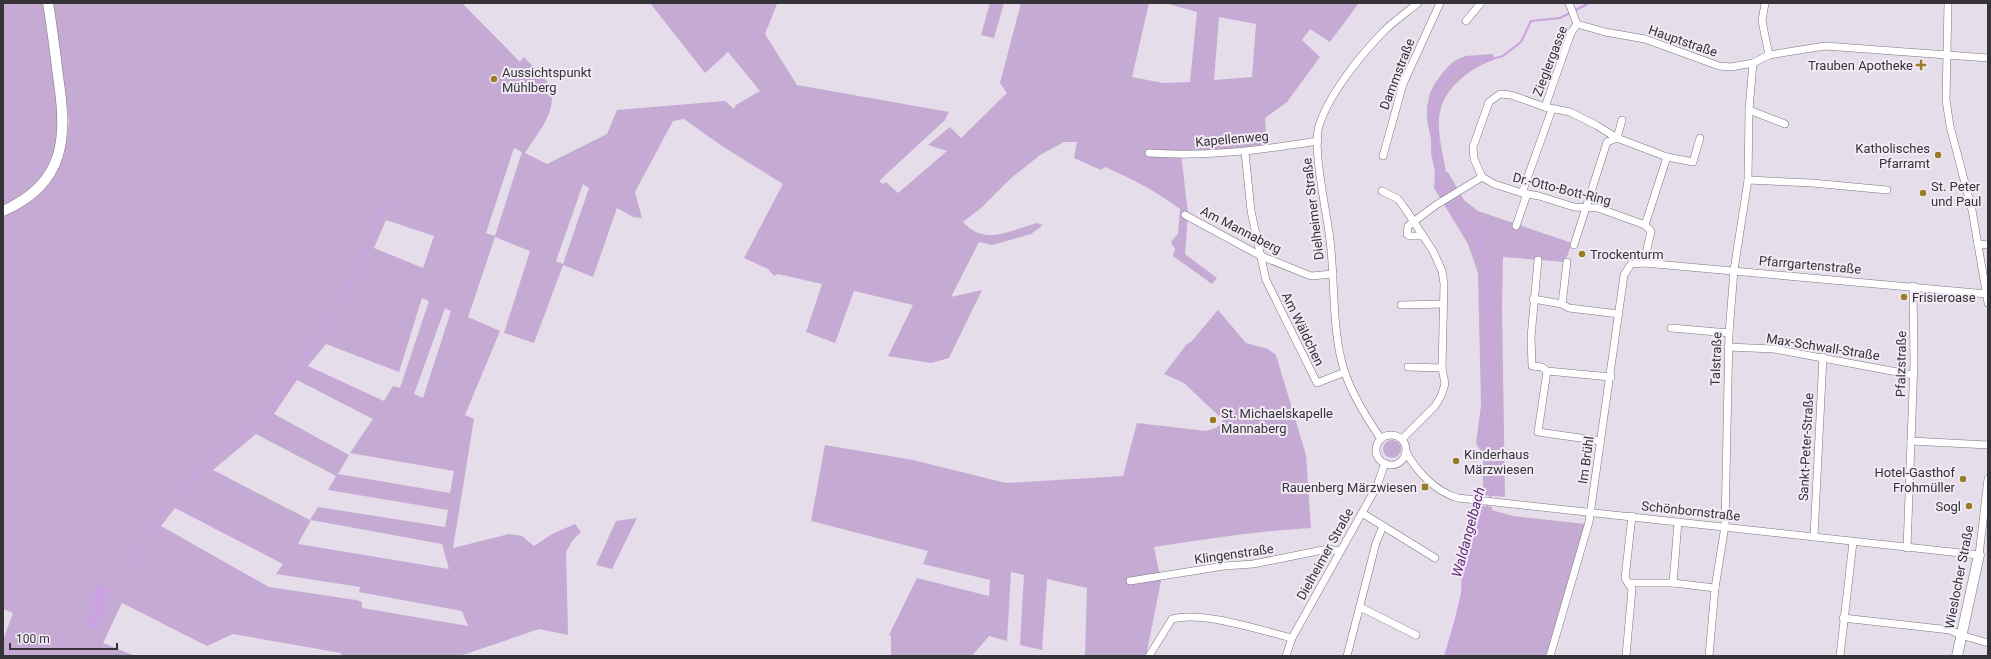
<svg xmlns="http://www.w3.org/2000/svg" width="1991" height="659" viewBox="0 0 1991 659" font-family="Roboto,sans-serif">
  <rect width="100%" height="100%" fill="#e5dde9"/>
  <g fill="#c5aad4" fill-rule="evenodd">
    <polygon points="3,3 43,3 59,120 58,140 52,158 42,178 27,193 3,208"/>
    <path d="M52,3h410l58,59 4,-5c6,7 22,20 25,28 11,24 -12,49 -24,68l22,11 60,-30 10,-24 108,-9 9,8 2,-4 24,-14 -32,-39 -23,21 -55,-70h130l-3,1 -12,30 32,51 152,27 -4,8 -66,61 4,3 3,-2 12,11 49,-42 -19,-6 22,-18 11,11 46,-45 -7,-10 21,-80h128l-17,74 31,6 27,-1 7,-70 -32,-9h194l-29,39 -20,-13 -8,11 18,17 -33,45 -22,16 2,28 -86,7 7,61 -3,40 32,24 -5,6 -39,-28 2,-7 -4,-7 7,-8 2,-25c-24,-18 -48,-30 -75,-42l-4,3 -27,-12 3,-16h-13l-24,13 -30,24 -29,29 -18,14c23,25 47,8 74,1l6,2 -12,9 -39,11 -13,-3 -28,55 31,-7 -33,68 -18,5 -43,-7 25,-51 -59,-14 -19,52 -29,-11 16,-48 -44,-10 -4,2 -6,-7 -24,-11 39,-74 -61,-38 -38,-27 -11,2 -38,71 7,26 -9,-1 -16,-9 -24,69 -30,-12 -29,78 -30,-10 26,-82 -35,-14 -27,80 32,14 -35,84 9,4 -21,129 56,-14 13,2 12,10 18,-12 23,-10 6,8 -9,9 -6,11 2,83 -29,-6 -79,27h-119v-3l-108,-19 -26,12 -85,-43 -19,40 32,13h-132v-16l10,-27 -10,-4v-394c44,-16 63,-51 66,-95zM1219,17l37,7 -4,53 -38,3zM514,148l8,4 -27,84 -9,-3zM583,184l6,4 -26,76 -7,-3zM386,220l48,16 -11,32 -49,-20zM422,298l7,3 -29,87 -7,-2 -9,15 -76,-35 18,-22 73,28zM445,308l6,3 -28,87 -9,-4zM297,380l76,39 -23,34 104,18 -4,22 -112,-19 11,-19 -75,-41zM256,434l80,42 -8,14 120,20 -3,17 -127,-20 -8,13 -97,-50zM175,508l108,56 -7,10 84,13 -1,5 103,19 6,15 -106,-18v-6l-6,-2 -87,-13 -108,-61zM311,520l131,24 7,25 -151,-25z"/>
    <polygon points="990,3 1004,3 994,38 981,35"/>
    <path d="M1493,54l1,6c-22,7 -46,25 -53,48 -6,18 2,46 5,64h2l16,28 14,11 94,32 -7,19 -62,-5 -1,51 3,189 -22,-2v-40l-7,-12 5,-38 -3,-132 -10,-29 -34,-56 1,-16 -4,-19v-14l-4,-19v-13l3,-14 5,-10 9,-12 10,-10 11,-5z"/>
    <path d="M1218,310l28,33 22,6 8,6 30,100 5,73c-53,3 -105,11 -157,19l7,34 -15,75h-61l2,-68 -40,-9 -5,71 -22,-5 4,-70 -13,-3 -4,69 -18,-5 -17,20h-81v-20l-2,-1 28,-57 72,18 1,-16 -67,-16 5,-13 -117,-30 14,-76 88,15 93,23 117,-7 14,-53 69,8c8,-2 14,-4 17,-11l-39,-37 -20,-9 22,-29 5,-3z"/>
    <circle cx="1392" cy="449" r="9"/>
    <polygon points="1482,506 1492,507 1492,510 1513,516 1585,524 1546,656 1444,656 1461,599 1462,558 1475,532"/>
    <polygon points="637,518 612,569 596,565 616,521"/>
  </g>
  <polygon fill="#caa2e1" points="99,585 110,590 103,605 106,606 95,628 86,625 95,607 90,604"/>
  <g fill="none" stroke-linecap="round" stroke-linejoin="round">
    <g stroke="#caa2e1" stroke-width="2">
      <polyline points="1574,11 1589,3"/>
      <polyline points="1460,218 1480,227 1483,230 1480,248"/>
      <polyline points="174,498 202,468 271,409 333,315 363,258 387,200"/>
      <polyline points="127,572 151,528 168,505"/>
      <polyline points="1447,656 1472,552 1492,492 1492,470 1483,439 1490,401 1490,316 1483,297 1488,279 1488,265 1480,248 1460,218 1446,205 1437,183 1433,104 1440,85 1459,64 1472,58 1487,60 1503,56 1521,42 1531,21 1560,18 1570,13"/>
    </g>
    <defs>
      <g id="street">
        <polyline points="1569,3 1577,24 1605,32 1645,39 1719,66 1731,67 1753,63 1769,55 1825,46 1988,58"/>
        <polyline points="1765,3 1762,21 1769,55"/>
        <polyline points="1948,3 1946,100 1950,126 1972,210 1988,303"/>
        <polyline points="1466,21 1481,3"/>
        <polyline points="1545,107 1571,33 1577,24"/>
        <polyline points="1749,110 1785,124"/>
        <polyline points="1245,152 1251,211 1266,280 1317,383 1345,372"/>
        <path d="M1149,153c57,4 112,-3 169,-12"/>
        <polyline points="1383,156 1403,84 1440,3"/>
        <polyline points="1748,180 1812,183 1887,190"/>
        <polyline points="1382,191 1398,199 1406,210 1433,251 1442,271 1444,284 1442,368 1445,384 1441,396 1435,406 1402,439"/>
        <polyline points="1522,193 1552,109"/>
        <polyline points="1185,215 1261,256 1311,276 1333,274"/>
        <polyline points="1645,225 1598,208 1574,207 1539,196 1522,193 1494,184 1482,177 1474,159 1473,147 1489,102 1500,94 1511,95 1545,107 1570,112 1596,125 1617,138 1667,157 1693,162 1700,138"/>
        <polyline points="1516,226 1527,194"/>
        <polyline points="1423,236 1410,236 1407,234 1408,226 1436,205 1482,177"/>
        <polyline points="1978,244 1988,245"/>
        <polyline points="1574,245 1607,142 1617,138 1622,120"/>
        <polyline points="1538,260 1531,337 1532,366 1542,367 1547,371 1611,377"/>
        <polyline points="1644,263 1651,231 1645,225 1667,157"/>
        <polyline points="1533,299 1562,304 1569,308 1619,314"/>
        <polyline points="1562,304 1567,262"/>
        <polyline points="1401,305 1444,304"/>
        <polyline points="1671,328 1729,333"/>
        <polyline points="1728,347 1774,349 1913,375"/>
        <polyline points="1408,367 1442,368"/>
        <polyline points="1547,371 1538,432 1601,441"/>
        <circle cx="1391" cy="450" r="15"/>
        <path d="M1381,439c-15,-22 -33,-51 -39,-76 -10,-39 -7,-82 -12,-123 -3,-27 -18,-91 -11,-114 10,-32 41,-70 64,-94 11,-11 24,-20 35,-29"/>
        <polyline points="1911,441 1988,445"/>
        <path d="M1406,452c11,20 30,40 52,46l521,57 9,-76"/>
        <polyline points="1362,513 1435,558"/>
        <polyline points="1814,537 1823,357"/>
        <polyline points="1907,548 1914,362 1913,286"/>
        <polyline points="1130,581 1224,566 1253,564 1328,549 1339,551"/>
        <polyline points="1628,583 1673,583 1715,588"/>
        <polyline points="1673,583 1678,522"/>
        <polyline points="1360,607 1416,635"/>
        <polyline points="1843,618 1950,630 1961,635 1988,643"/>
        <path d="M1149,656l23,-37c32,-8 87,11 120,19"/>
        <polyline points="1286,656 1292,638 1377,486 1385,463"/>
        <polyline points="1347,656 1376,543 1383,526"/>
        <polyline points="1550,656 1589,522 1624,275 1631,264 1644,263 1987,294"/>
        <polyline points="1626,656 1632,589 1625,578 1632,516"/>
        <polyline points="1709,656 1715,588 1725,526 1729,333 1734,270 1748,180 1749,110 1753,63"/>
        <polyline points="1840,656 1853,542"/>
      </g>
      <g id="secondary">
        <path d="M3,211c64,-28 64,-75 55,-135 -3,-25 -6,-49 -10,-73"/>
        <polyline points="1957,656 1979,555"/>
      </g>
    </defs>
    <use href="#street" stroke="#7c757f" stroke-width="8"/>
    <use href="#secondary" stroke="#7c757f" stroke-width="11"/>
    <use href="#street" stroke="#fff" stroke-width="7"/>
    <use href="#secondary" stroke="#fff" stroke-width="10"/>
  </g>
  <g fill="#987b23" stroke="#f2ebf6" stroke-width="1.5">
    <path d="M1919 59h4v4h4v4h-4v4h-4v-4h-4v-4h4z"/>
    <circle cx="494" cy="79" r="4"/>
    <circle cx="1938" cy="155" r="4"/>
    <circle cx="1923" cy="193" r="4"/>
    <circle cx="1582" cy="254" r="4"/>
    <circle cx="1904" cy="297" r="4"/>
    <circle cx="1213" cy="420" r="4"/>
    <circle cx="1456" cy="461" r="4"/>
    <circle cx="1963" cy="479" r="4"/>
    <rect x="1421" y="483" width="8" height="8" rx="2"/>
    <circle cx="1969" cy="506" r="4"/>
  </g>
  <g text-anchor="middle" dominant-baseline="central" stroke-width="4" stroke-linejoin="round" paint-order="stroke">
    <g font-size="13" fill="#353337" stroke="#f2ebf6">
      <text transform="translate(1683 41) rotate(19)">Hauptstraße</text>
      <text transform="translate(1550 61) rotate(-69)">Zieglergasse</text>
      <text transform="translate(1397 74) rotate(-69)">Dammstraße</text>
      <text transform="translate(1232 139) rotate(-5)">Kapellenweg</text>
      <text transform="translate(1562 189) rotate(14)">Dr.-Otto-Bott-Ring</text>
      <text transform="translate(1313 209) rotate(-97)">Dielheimer Straße</text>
      <text transform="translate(1241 230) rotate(27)">Am Mannaberg</text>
      <text transform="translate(1810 265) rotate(5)">Pfarrgartenstraße</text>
      <text transform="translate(1303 329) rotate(64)">Am Wäldchen</text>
      <text transform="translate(1823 347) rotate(9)">Max-Schwall-Straße</text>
      <text transform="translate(1716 359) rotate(-88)">Talstraße</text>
      <text transform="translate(1901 364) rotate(-89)">Pfalzstraße</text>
      <text transform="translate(1806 447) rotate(-87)">Sankt-Peter-Straße</text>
      <text transform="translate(1586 460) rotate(-82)">Im Brühl</text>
      <text transform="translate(1691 511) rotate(6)">Schönbornstraße</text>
      <text transform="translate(1234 554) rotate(-8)">Klingenstraße</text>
      <text transform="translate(1325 554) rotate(-61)">Dielheimer Straße</text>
      <text transform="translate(1959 577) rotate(-79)">Wieslocher Straße</text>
    </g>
    <g font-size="13" fill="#353337" stroke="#f2ebf6" text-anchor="start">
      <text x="1913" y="65" text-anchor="end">Trauben Apotheke</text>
      <text x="502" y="72">Aussichtspunkt<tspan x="502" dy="15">Mühlberg</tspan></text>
      <text x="1930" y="148" text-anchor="end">Katholisches<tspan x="1930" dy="15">Pfarramt</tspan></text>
      <text x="1931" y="186">St. Peter<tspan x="1931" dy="15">und Paul</tspan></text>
      <text x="1590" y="254">Trockenturm</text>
      <text x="1912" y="297">Frisieroase</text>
      <text x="1221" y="413">St. Michaelskapelle<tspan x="1221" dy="15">Mannaberg</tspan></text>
      <text x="1464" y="454">Kinderhaus<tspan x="1464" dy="15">Märzwiesen</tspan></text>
      <text x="1955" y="472" text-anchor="end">Hotel-Gasthof<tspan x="1955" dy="15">Frohmüller</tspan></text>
      <text x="1417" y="487" text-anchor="end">Rauenberg Märzwiesen</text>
      <text x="1961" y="506" text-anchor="end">Sogl</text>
    </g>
    <g font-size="14" font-style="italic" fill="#5e2c76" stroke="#f2ebf6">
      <text transform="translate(1468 532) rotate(-75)">Waldangelbach</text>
    </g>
  </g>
  <rect width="1991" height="659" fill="none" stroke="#353337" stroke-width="8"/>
  <path d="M10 643v6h107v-6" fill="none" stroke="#353337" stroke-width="2"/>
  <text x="16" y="643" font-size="12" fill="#353337" stroke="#f2ebf6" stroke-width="3" paint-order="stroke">100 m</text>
</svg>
